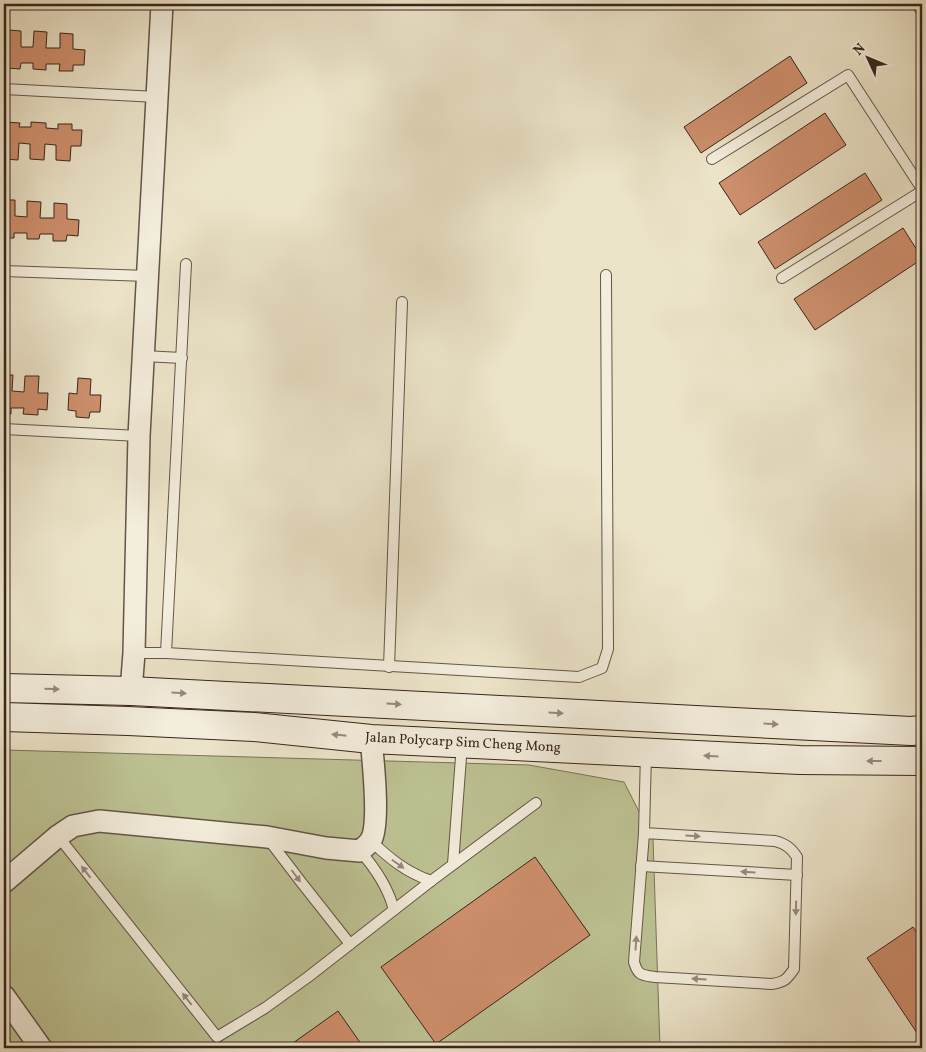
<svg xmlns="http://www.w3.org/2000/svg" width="926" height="1052" viewBox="0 0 926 1052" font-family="Vollkorn,serif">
  <rect width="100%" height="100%" fill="#ece4c9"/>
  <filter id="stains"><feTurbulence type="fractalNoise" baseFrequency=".004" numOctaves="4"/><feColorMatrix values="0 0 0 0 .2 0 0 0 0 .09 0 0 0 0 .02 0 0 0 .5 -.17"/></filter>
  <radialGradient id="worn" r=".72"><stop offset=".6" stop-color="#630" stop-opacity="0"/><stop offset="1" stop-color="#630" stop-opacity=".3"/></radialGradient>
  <polygon fill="#bdc293" stroke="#7a7458" points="4,750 529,765 624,782 653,839 660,1048 4,1048"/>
  <g fill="#ce8f6d" stroke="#38251d">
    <polygon points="8,30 21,31 21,47 33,47 34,31 47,32 46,48 60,48 60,33 73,34 73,49 85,50 84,65 73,65 73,71 59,71 60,64 46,64 46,70 33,69 33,63 21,63 20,69 7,68 7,62 4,62 4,46 8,46"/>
    <polygon points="790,56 807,83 701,153 684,127"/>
    <polygon points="825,113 846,145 740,215 719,183"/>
    <polygon points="5,122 20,123 19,127 31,127 31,122 46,123 46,128 58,129 58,124 72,124 72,130 82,130 81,146 71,146 70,161 56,160 56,145 45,144 44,160 30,159 30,144 19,143 18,160 4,159 4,126 5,126"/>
    <polygon points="865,173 882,200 775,269 758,242"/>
    <polygon points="4,200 15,200 15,216 27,217 27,201 41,202 40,218 54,218 54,203 67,204 67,219 79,220 78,236 67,235 66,241 53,241 53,234 40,234 39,239 27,239 27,233 14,233 14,238 4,238"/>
    <polygon points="903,228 922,258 922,259 815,330 794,299"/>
    <polygon points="4,375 13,375 12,391 24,392 25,376 39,376 38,393 48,393 47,410 38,409 38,415 23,414 24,408 11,408 11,414 4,414"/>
    <polygon points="78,378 91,379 90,395 101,395 100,412 90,412 89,418 76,417 76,411 68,410 69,393 77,394"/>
    <polygon points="535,857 590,935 436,1044 381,967"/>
    <polygon points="913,927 922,940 921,1039 867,958"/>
    <polygon points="338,1011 364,1048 286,1048"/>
  </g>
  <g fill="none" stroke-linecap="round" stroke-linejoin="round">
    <defs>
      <g id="lane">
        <polyline points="917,4 922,12"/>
        <polyline points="4,89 157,97"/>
        <polyline points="712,159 848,75 922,189"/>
        <polyline points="4,271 147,276"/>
        <polyline points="782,278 922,191"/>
        <polyline points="143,356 182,358"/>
        <polyline points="4,429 139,436"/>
        <polyline points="134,653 166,653 579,677 602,668 608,649 606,275"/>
        <polyline points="166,653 186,264"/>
        <polyline points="389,667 402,302"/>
        <path d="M644,833l131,8c11,3 16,7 22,16l-3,112c-7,10 -9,13 -22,15l-117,-7c-13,-2 -17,-1 -21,-15l10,-129 2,-80"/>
        <polyline points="58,836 217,1037 265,1008 308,977 431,881 536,803"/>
        <polyline points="269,840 301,882 350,944"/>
        <path d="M371,841c19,18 35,31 60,40"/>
        <path d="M360,851c16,18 28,36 34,59"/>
        <polyline points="453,864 462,744"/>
        <polyline points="641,866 797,875"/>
      </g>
      <g id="street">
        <polyline points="131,691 134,653 139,436 162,4"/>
        <path d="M4,882l54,-46 15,-10 26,-5 168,16 59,11 34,3c3,-3 9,-7 11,-11 9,-16 2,-81 0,-101"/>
        <polyline points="4,996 41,1048"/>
      </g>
      <g id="secondary">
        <polyline points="4,688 131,691 911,731 922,730"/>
        <polyline points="4,717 128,721 254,727 371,739 800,760 922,761"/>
      </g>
    </defs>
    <use href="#lane" stroke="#655548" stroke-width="12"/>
    <use href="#street" stroke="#655548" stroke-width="24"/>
    <use href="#secondary" stroke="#38251d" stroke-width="30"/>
    <use href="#lane" stroke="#f3eddc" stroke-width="10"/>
    <use href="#street" stroke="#f3eddc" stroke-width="21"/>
    <use href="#secondary" stroke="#f3eddc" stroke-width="28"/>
  </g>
  <defs><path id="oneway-solid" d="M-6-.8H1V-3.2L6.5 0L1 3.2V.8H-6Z" transform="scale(1.25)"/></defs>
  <g fill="#96897c">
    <use href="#oneway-solid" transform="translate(52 689) rotate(1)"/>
    <use href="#oneway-solid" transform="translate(179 693) rotate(3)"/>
    <use href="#oneway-solid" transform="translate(394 704) rotate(3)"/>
    <use href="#oneway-solid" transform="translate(556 713) rotate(3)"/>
    <use href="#oneway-solid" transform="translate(771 724) rotate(3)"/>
    <use href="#oneway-solid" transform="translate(339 735) rotate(-174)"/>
    <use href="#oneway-solid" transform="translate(711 756) rotate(-177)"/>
    <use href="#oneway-solid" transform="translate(874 761) rotate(-180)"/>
    <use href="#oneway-solid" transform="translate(693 836) rotate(3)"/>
    <use href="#oneway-solid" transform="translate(398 864) rotate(35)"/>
    <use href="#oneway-solid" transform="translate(86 872) rotate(-128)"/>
    <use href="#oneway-solid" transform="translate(748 872) rotate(-177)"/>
    <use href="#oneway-solid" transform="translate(296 876) rotate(53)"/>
    <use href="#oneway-solid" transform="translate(796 908) rotate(91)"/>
    <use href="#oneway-solid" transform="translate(636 943) rotate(-86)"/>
    <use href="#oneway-solid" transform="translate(699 979) rotate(-176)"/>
    <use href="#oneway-solid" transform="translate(187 999) rotate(-128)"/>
  </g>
  <g text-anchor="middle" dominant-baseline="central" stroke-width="5" stroke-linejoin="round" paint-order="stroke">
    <g font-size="14" fill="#38251d" stroke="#f3eddc">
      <text transform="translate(463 743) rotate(3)">Jalan Polycarp Sim Cheng Mong</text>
    </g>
  </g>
  <rect width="926" height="1052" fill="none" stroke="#ece4c9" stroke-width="20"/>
  <rect x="5" y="5" width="916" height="1042" fill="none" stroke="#38251d" stroke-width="2.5"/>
  <rect x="10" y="10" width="906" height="1032" fill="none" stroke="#38251d"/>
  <g transform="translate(868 58) rotate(314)" stroke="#f3eddc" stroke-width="4" paint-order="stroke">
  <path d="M0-4L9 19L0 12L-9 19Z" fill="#38251d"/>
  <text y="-8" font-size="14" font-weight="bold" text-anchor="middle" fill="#38251d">N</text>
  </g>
  <rect width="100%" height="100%" filter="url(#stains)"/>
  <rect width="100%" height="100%" fill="url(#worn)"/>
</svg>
